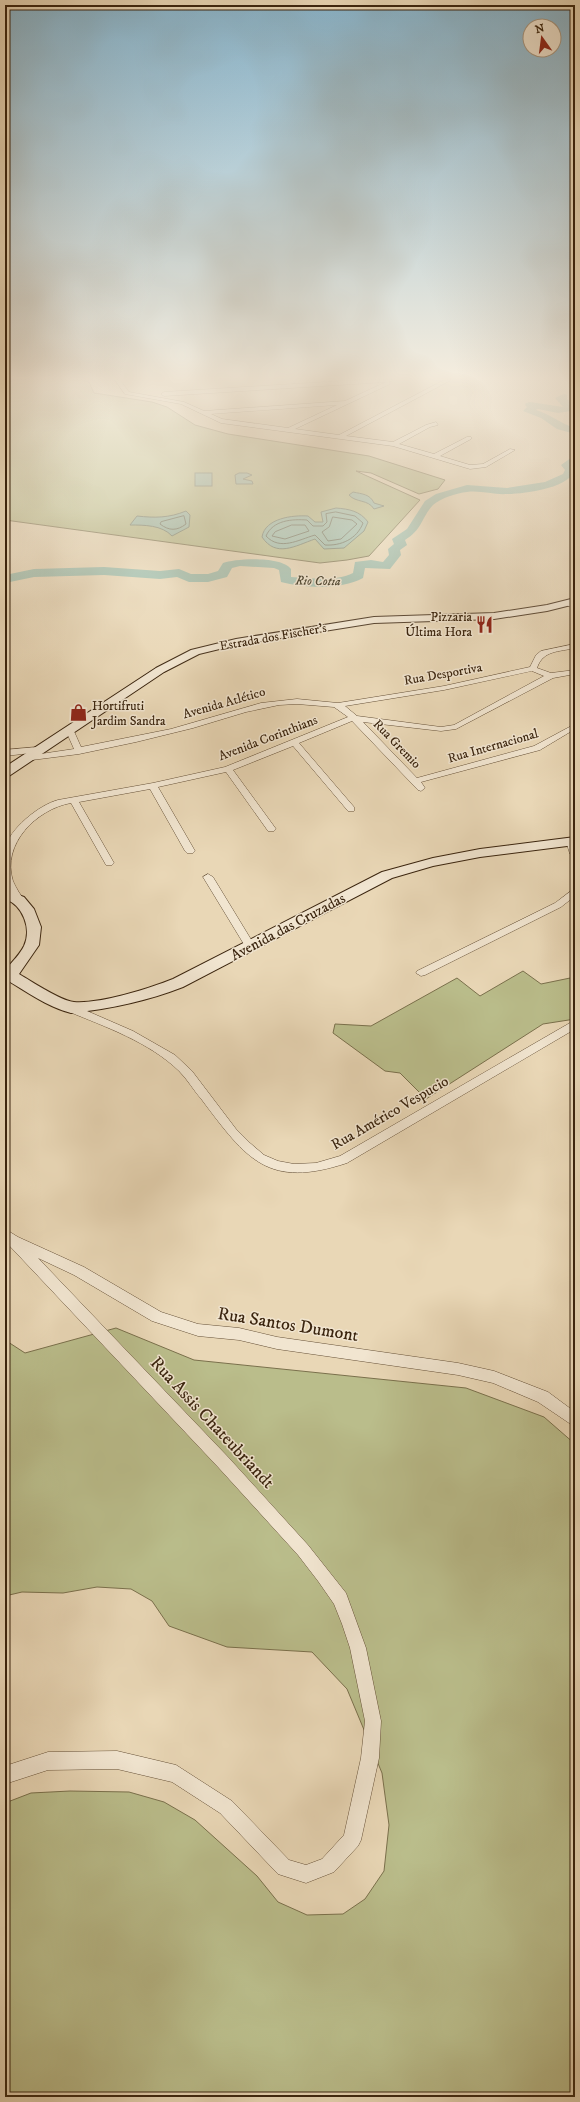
<svg xmlns="http://www.w3.org/2000/svg" width="580" height="2102" viewBox="0 0 580 2102" font-family="'IM FELL DW Pica',serif">
  <rect width="100%" height="100%" fill="#e9d7b6"/>
  <filter id="stains"><feTurbulence type="fractalNoise" baseFrequency=".005" numOctaves="4"/><feColorMatrix values="0 0 0 0 .2 0 0 0 0 .09 0 0 0 0 .02 0 0 0 .5 -.17"/></filter>
  <radialGradient id="worn" r=".72"><stop offset=".6" stop-color="#630" stop-opacity="0"/><stop offset="1" stop-color="#630" stop-opacity=".3"/></radialGradient>
  <g fill="#babd8b" stroke="#7a704c">
    <polygon points="5,380 88,380 94,393 152,402 167,407 195,425 228,434 369,456 445,480 438,489 419,494 371,473 356,471 420,500 369,556 347,560 320,563 5,520"/>
    <polygon points="523,971 541,984 575,977 575,1019 543,1024 426,1099 400,1073 385,1071 333,1033 335,1024 371,1026 457,978 480,996"/>
    <polygon points="116,1328 194,1360 466,1388 544,1417 575,1444 575,2097 5,2097 5,1803 31,1793 70,1791 129,1792 164,1802 195,1820 257,1876 278,1902 307,1915 343,1914 365,1899 384,1871 389,1825 382,1773 347,1689 312,1652 227,1647 169,1626 152,1601 131,1589 97,1587 63,1593 22,1592 5,1596 5,1340 25,1353"/>
  </g>
  <g fill="#99baa9" stroke="#737e6b">
    <rect x="195" y="473" width="17" height="13"/>
    <polygon points="239,473 247,473 252,475 243,479 252,481 253,484 236,484 235,475"/>
    <path d="M353,492c9,2 17,2 21,11l10,3 -10,3c-6,-10 -18,-6 -25,-14z"/>
    <path d="M336,508c13,1 24,3 32,14l-4,9 -20,17 -20,1 -9,-10c-20,7 -39,19 -53,-2 3,-19 31,-22 46,-21l7,6h8l-2,-10z"/>
    <path d="M186,511l4,4 -1,12 -17,9c-10,-11 -28,-11 -42,-11l7,-9c18,2 32,2 49,-5z"/>
  </g>
  <g fill="none" stroke-linecap="round" stroke-linejoin="round">
    <g stroke="#6a6f5c" stroke-width="1">
      <path d="M336,512l19,4 8,7c-6,16 -22,23 -38,22l-10,-10c-17,5 -35,16 -49,1 7,-16 26,-17 41,-16l6,6h10l4,-4 -1,-8z"/>
      <path d="M184,516l2,8c-9,7 -17,7 -26,0l1,-2z"/>
      <polygon points="333,517 352,520 357,524 341,539 328,541 322,532 329,527"/>
      <polygon points="292,525 305,525 309,531 285,539 272,536 275,532"/>
    </g>
    <g fill="#99baa9" fill-rule="evenodd">
      <path d="M564,394l3,1v4l7,6 -3,6 -13,2 -20,-4 -2,1c14,4 25,14 39,18v6l-18,-5 -16,-11 -18,-7 4,-4 -2,-2 1,-2 4,-1 33,5 -8,-9z"/>
      <path d="M575,455v8l-2,2 2,2c0,21 -52,27 -68,27 -13,1 -27,-4 -40,-2 -10,1 -26,6 -34,13 -12,13 -10,24 -28,35l2,5 -7,5 1,5 -11,14 -25,-1 -2,10c-22,12 -58,10 -82,4l-2,-12 -5,-2 -34,-2 -8,2 -5,9 -19,5h-19l-12,-5 -17,2 -56,-4 -70,2 -29,6v-8l29,-6 70,-2 56,4 19,-2 12,5h17l10,-3 5,-8c13,-5 59,-7 68,6v8c18,1 45,5 62,-4l2,-11 16,-2 12,2 6,-7 -1,-6 6,-5 -2,-5 15,-10 18,-28 11,-7 31,-9 40,3 38,-6 18,-8 2,-4 -4,-5z"/>
    </g>
    <defs>
      <g id="street">
        <path d="M115,380h5l9,12 55,10 20,9 141,-10 41,-19 -222,14 -3,-2 3,-2 194,-12h35l-4,2 1,2 -95,45 44,6 105,-55h7l-105,56 47,6 33,-17 10,-3 2,3 -8,2 -31,17 35,10 33,-17h4v2l-31,17 30,9 13,-1 27,-15 5,1 -29,17 -16,2 -77,-23 -172,-23 -40,-19 -56,-10zM337,405l-49,23 -66,-9 -11,-5z"/>
        <polygon points="567,601 573,601 575,604 575,610 567,605"/>
        <path d="M575,644v4c-16,4 -32,2 -38,20l14,5 24,-3v4l-22,4 -97,51 -15,2 -78,-9 54,56 117,-32 41,-22v5l-35,21 -119,32 4,6 -4,3 -3,-1 -66,-69 -53,22 55,64v4h-6l-55,-65 -60,24 43,59 -2,2h-6l-42,-59 -68,15 37,64 -2,2h-6l-2,-2 -35,-62 -71,13 35,61 -2,2h-6l-35,-62c-34,6 -70,41 -58,78 3,7 7,13 11,19l-2,2h-6c-4,-5 -10,-12 -11,-19 -2,-9 -2,-25 0,-34 4,-20 34,-44 53,-49l95,-17 72,-16 123,-50 -14,-10 -37,-3 -18,1 -33,7 -53,16 -57,14 -57,12 -55,7 -1,-2 4,-3 47,-7 -8,-18 1,-2h6l8,18 90,-18 90,-26 36,-4 41,4 106,-17 86,-19 6,-12 5,-4zM532,671l12,5 -90,49 -13,2 -84,-11 -12,-10 99,-16z"/>
        <polygon points="37,747 40,748 40,752 5,756 5,750"/>
        <polygon points="571,838 575,840 575,857 570,854 566,841"/>
        <polygon points="208,874 213,877 255,946 254,948 250,949 245,946 203,877"/>
        <polygon points="575,888 575,896 561,907 425,975 421,976 416,973 417,971 555,903"/>
        <path d="M71,1004l62,27 42,24 17,16 44,58 14,14 14,12 14,6 16,3 22,-1 24,-7 235,-136v9l-228,134c-79,26 -100,-3 -145,-63 -8,-9 -14,-20 -23,-29 -30,-29 -73,-44 -112,-60l-1,-3 1,-3z"/>
        <polygon points="5,1229 18,1237 84,1267 161,1312 198,1324 239,1328 277,1337 458,1363 494,1371 548,1392 575,1412 575,1427 538,1402 493,1383 458,1375 277,1349 239,1340 198,1336 152,1321 74,1275 38,1258 228,1457 308,1545 346,1593 366,1648 381,1721 379,1758 361,1840 358,1846 334,1872 306,1883 278,1874 220,1813 172,1782 117,1769 48,1770 5,1784 5,1766 48,1752 117,1751 176,1765 232,1801 289,1860 306,1865 322,1859 344,1835 361,1758 365,1721 350,1648 342,1624 334,1604 318,1581 298,1555 218,1467 5,1241"/>
      </g>
      <g id="secondary">
        <polygon points="575,598 575,604 547,611 494,619 374,623 236,645 199,654 164,672 9,776 5,777 5,767 156,668 191,650 236,639 374,617 494,613 547,605"/>
        <path d="M575,837v8l-95,12 -47,9 -41,12 -209,109c-36,14 -73,22 -112,26 -24,-6 -45,-22 -66,-34v-11h2c6,-7 13,-14 17,-22 8,-17 -1,-41 -19,-47v-9l19,7 10,12 7,18 -2,18 -20,29c12,7 42,27 55,28 26,2 74,-13 99,-23l209,-107 51,-14 47,-9z"/>
      </g>
    </defs>
    <use href="#street" stroke="#665138" stroke-width="1"/>
    <use href="#secondary" stroke="#3a240e" stroke-width="2"/>
    <use href="#street" fill="#f1e5d0" fill-rule="evenodd"/>
    <use href="#secondary" fill="#f1e5d0" fill-rule="evenodd"/>
  </g>
  <linearGradient id="sky" x2="0" y2="1"><stop stop-color="#88b6cf"/><stop offset="0.56" stop-color="#f5edde"/><stop offset="1" stop-color="#f5edde" stop-opacity="0"/></linearGradient>
  <rect width="580" height="675" fill="url(#sky)"/>
  <defs>
    <symbol id="restaurant-bare" viewBox="-9 -9 18 18"><path d="M-5-6h1v4h1v-4h1v4h1v-4h1v5L-1.5 .5V6h-2V.5L-5-1ZM5-6V6H3V1.5H1.5Q1.5-4 5-6Z" fill="#8f2418" stroke="#f1e5d0" stroke-width="2.5" paint-order="stroke"/></symbol>
    <symbol id="shop-bare" viewBox="-9 -9 18 18"><path d="M-5-2.5h2.3a2.7 3.5 0 0 1 5.4 0H5L5.5 6h-11ZM-1.5-2.5h3a1.5 2.3 0 0 0-3 0Z" fill="#8f2418" stroke="#f1e5d0" stroke-width="2.5" paint-order="stroke"/></symbol>
  </defs>
  <g fill-rule="evenodd">
    <use href="#restaurant-bare" x="472" y="612" width="25" height="25"/>
    <use href="#shop-bare" x="66" y="700" width="25" height="25"/>
  </g>
  <g text-anchor="middle" dominant-baseline="central" stroke-width="3" stroke-linejoin="round" paint-order="stroke">
    <g font-size="13" font-style="italic" fill="#524a35" stroke="#f1e5d0">
      <text transform="translate(318 581) rotate(1)">Rio Cotia</text>
    </g>
    <g font-size="13" fill="#3a240e" stroke="#f1e5d0" text-anchor="end">
      <text x="472" y="617">Pizzaria<tspan x="472" dy="15">Última Hora</tspan></text>
      <text x="92" y="706" text-anchor="start">Hortifruti<tspan x="92" dy="15">Jardim Sandra</tspan></text>
    </g>
    <g font-size="13" fill="#3a240e" stroke="#f1e5d0">
      <text transform="translate(273 637) rotate(-10)">Estrada dos Fischer's</text>
      <text transform="translate(443 674) rotate(-10)">Rua Desportiva</text>
      <text transform="translate(224 703) rotate(-16)">Avenida Atlético</text>
      <text transform="translate(268 738) rotate(-21)">Avenida Corinthians</text>
      <text transform="translate(397 744) rotate(46)">Rua Gremio</text>
      <text transform="translate(493 746) rotate(-16)">Rua Internacional</text>
    </g>
    <g font-size="15" fill="#3a240e" stroke="#f1e5d0">
      <text transform="translate(288 927) rotate(-28)">Avenida das Cruzadas</text>
      <text transform="translate(390 1113) rotate(-30)">Rua Américo Vespucio</text>
    </g>
    <g font-size="18" fill="#3a240e" stroke="#f1e5d0">
      <text transform="translate(288 1325) rotate(9)">Rua Santos Dumont</text>
      <text transform="translate(212 1423) rotate(47)">Rua Assis Chateubriandt</text>
    </g>
  </g>
  <rect width="580" height="2102" fill="none" stroke="#e9d7b6" stroke-width="20"/>
  <rect x="6" y="6" width="568" height="2090" fill="none" stroke="#3a240e" stroke-width="2"/>
  <rect x="10" y="10" width="560" height="2082" fill="none" stroke="#3a240e"/>
  <g transform="translate(542 38) rotate(346)"><circle r="19" fill="#f1e5d0" stroke="#a89882"/>
  <path d="M0-3L7 15L0 10L-7 15Z" fill="#8f2418"/>
  <text y="-6" font-size="11" font-weight="bold" text-anchor="middle" fill="#3a240e">N</text>
  </g>
  <rect width="100%" height="100%" filter="url(#stains)"/>
  <rect width="100%" height="100%" fill="url(#worn)"/>
</svg>
